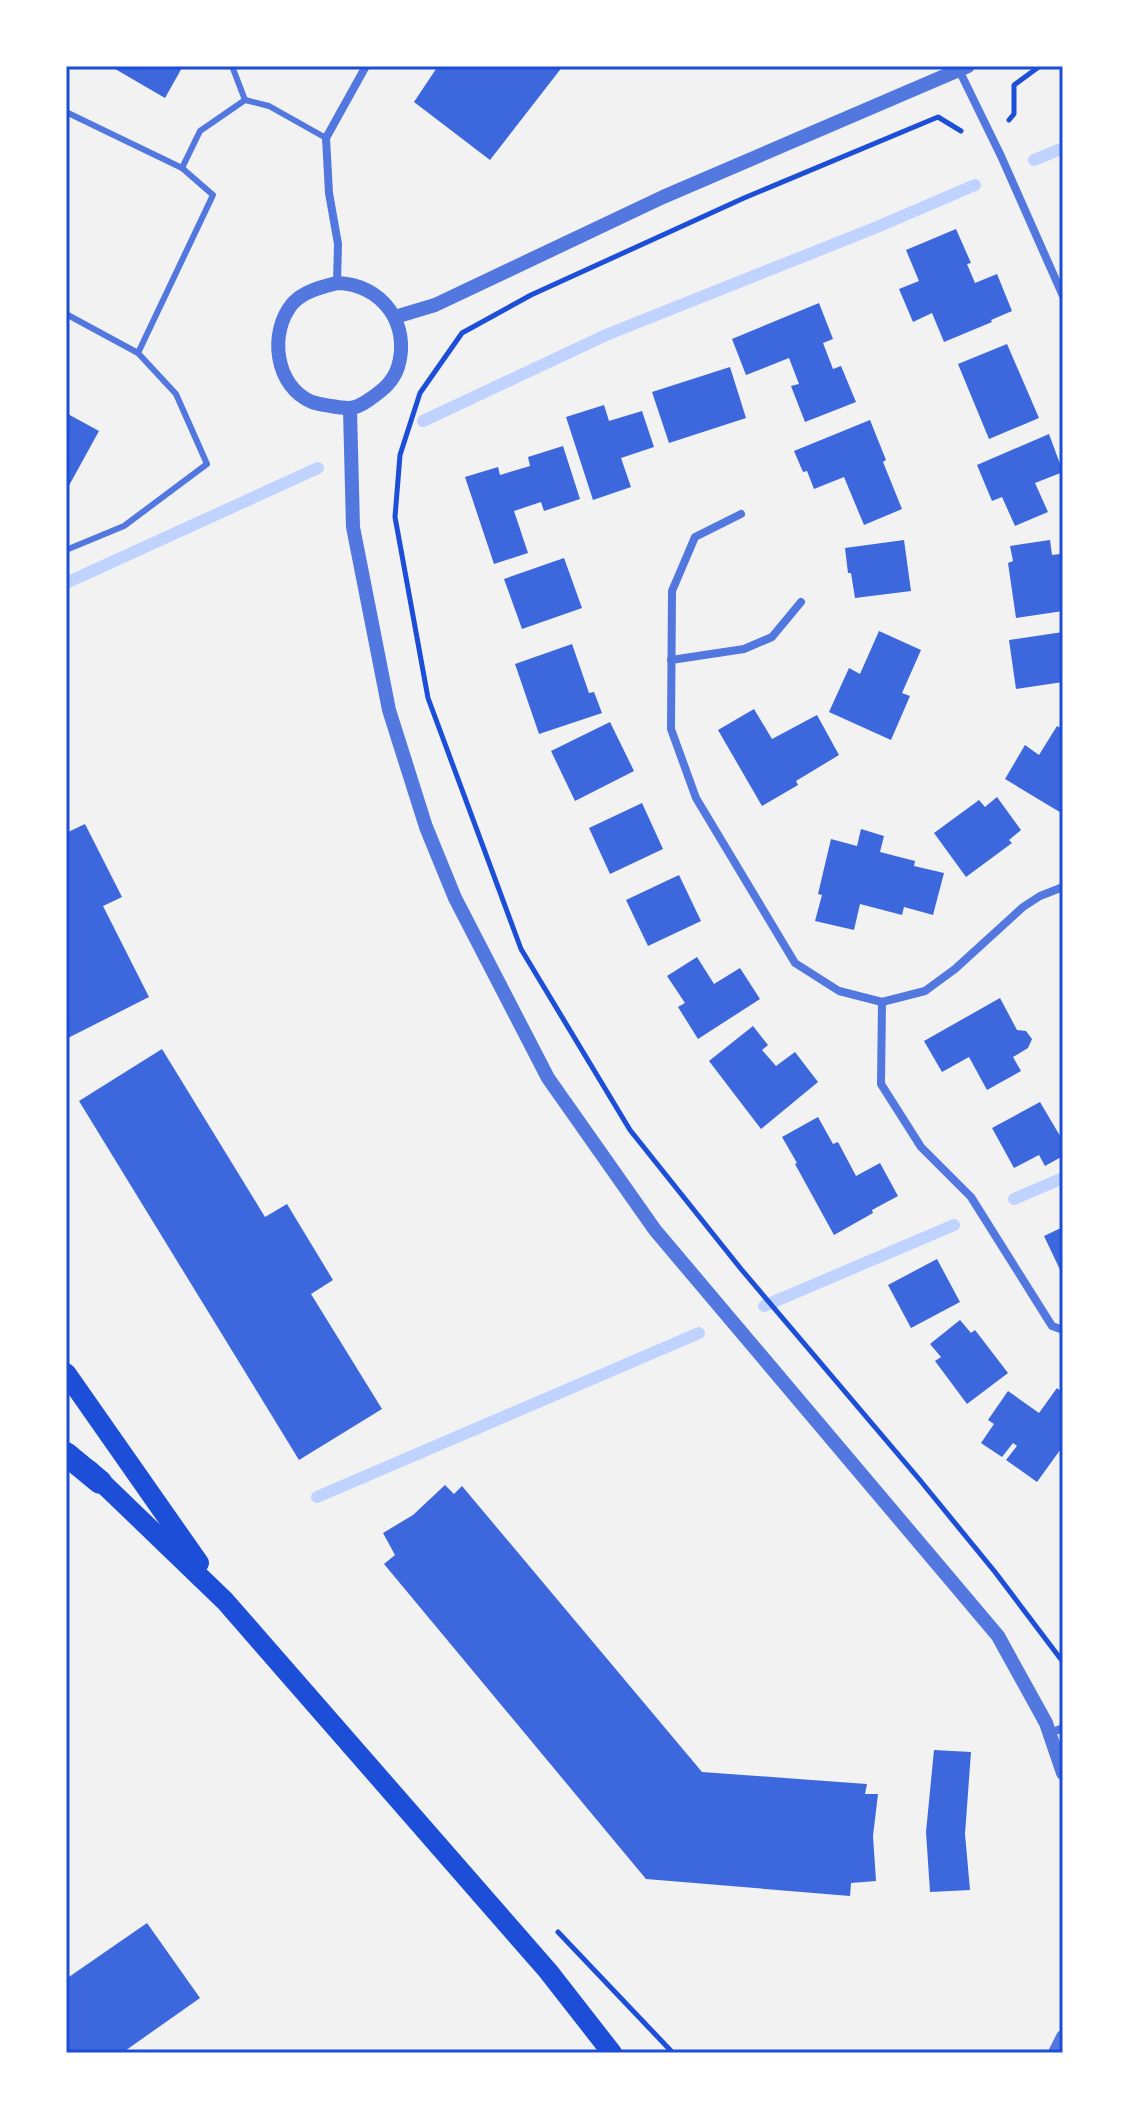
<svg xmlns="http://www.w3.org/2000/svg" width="1129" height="2119" viewBox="0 0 1129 2119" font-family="'Times New Roman',serif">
  <rect width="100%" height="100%" fill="#f2f2f2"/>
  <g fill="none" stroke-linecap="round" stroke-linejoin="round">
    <g stroke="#bfd3fe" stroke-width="12">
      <polyline points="1034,160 1063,148"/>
      <polyline points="423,421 606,335 877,227 975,185"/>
      <polyline points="66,583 318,468"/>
      <polyline points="1014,1199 1063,1178"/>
      <polyline points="764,1306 954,1225"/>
      <polyline points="317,1497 699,1333"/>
    </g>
  </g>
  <g fill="#3d67dc">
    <polygon points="110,66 183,66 165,98"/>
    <polygon points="438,66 563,66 490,160 414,102"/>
    <polygon points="956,229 971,263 967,264 975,283 997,274 1012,311 991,320 992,322 944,342 932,313 913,322 899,289 919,281 906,250"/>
    <polygon points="819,303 833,339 823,343 833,369 841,366 856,402 805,422 791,386 799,384 789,358 746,375 732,339"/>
    <polygon points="1007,344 1039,418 989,439 958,364"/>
    <polygon points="730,367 746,418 669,443 652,392"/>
    <polygon points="604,405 609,421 642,411 654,447 621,458 631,487 593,500 566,417"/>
    <polygon points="66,413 99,431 66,491"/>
    <polygon points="870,420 886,460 883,462 902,509 864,525 844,477 814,489 807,471 803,472 794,451"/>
    <polygon points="1049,434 1063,472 1035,483 1048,512 1015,526 1002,497 992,501 977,465"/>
    <polygon points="563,446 580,499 544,511 541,502 514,511 528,553 494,564 465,477 498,467 500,475 530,466 528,457"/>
    <polygon points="904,540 911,591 855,598 851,573 848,573 845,548"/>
    <polygon points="1050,540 1052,555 1060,554 1063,571 1063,611 1016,618 1008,563 1013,561 1010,546"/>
    <polygon points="564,558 582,608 522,629 504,579"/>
    <polygon points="879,631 921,650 902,693 910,696 891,740 829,712 849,668 860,674"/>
    <polygon points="1063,632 1063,682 1016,689 1009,640"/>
    <polygon points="572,644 589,693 594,692 602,713 539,734 515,664"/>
    <polygon points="754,709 772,739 817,715 839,755 796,781 798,785 762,806 718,730"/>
    <polygon points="610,722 634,771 575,801 551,751"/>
    <polygon points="1057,726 1063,729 1063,814 1005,779 1025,745 1039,755"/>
    <polygon points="997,797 1021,830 1009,840 1012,843 966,877 934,833 979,800 985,807"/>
    <polygon points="642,803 663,849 610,874 589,828"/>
    <polygon points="85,824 122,897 103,906 149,997 66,1039 66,833"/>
    <polygon points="861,829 884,836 880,852 915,861 914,866 944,873 933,915 904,907 902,915 860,904 854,930 815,921 822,895 818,894 831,839 857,846"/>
    <polygon points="679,875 701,921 648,946 626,900"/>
    <polygon points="697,957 714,984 740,968 760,999 698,1039 678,1007 685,1003 667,976"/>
    <polygon points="1000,998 1017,1030 1026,1031 1032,1039 1028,1048 1013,1057 1021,1071 987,1090 969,1057 942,1072 924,1041"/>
    <polygon points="753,1026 768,1045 762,1050 776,1066 795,1052 818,1082 761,1129 709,1061"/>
    <polygon points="162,1049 265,1217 287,1204 313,1247 333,1280 311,1294 382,1409 299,1460 79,1101"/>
    <polygon points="1040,1102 1063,1141 1063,1156 1045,1166 1039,1155 1014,1168 992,1128"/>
    <polygon points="818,1117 833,1144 838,1142 856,1176 880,1163 898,1196 872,1210 873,1213 834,1235 795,1164 797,1163 782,1137"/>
    <polygon points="1063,1227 1063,1276 1044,1236"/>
    <polygon points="937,1259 960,1302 911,1328 888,1285"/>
    <polygon points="960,1320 971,1333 975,1330 1008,1373 967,1404 935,1361 941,1357 930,1344"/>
    <polygon points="1057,1388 1063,1393 1063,1446 1037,1482 1006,1460 1017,1446 1013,1443 1002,1457 981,1443 994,1424 988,1420 1008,1391 1039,1413"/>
    <polygon points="445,1485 454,1494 462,1486 702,1772 867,1784 865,1794 878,1794 873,1836 876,1881 851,1883 850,1896 646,1879 384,1564 395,1555 383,1533 413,1515"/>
    <polygon points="934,1750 971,1752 965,1834 970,1890 930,1892 926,1832"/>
    <polygon points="147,1923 200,1998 122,2053 66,2053 66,1979"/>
  </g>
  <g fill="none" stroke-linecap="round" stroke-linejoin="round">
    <g stroke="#1d4ed8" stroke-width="5">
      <polyline points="1009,120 1014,114 1014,85 1040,66"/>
      <polyline points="961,131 938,117 744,198 531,295 462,333 420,393 400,455 395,517 428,698 521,949 630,1130 741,1269 919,1479 995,1572 1063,1662"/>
      <polyline points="558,1932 673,2053"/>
    </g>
    <g stroke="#5277de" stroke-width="6">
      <polyline points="232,66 245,100"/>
      <polyline points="66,112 182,168 213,195 138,353 66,314"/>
      <polyline points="182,168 200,131 245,100 269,106 326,138"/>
      <polyline points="66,550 124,526 207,464 176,394 138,353"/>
    </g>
    <g stroke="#5277de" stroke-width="8">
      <polyline points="959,70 1001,156 1063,296"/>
      <polyline points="337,283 338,244 329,193 326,138 366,66"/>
      <polyline points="741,514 695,537 672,591 671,729 696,798 795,963 839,991 882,1002"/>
      <polyline points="671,660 744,649 772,637 801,602"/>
      <polyline points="1063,887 1040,896 1023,907 955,969 925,991 882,1002 881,1084 921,1147 971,1197 1052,1326 1063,1330"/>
      <polyline points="1050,1733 1063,1728"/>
    </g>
    <g stroke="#5277de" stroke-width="14">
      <path d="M337,283c45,1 74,41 61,84 -5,15 -15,23 -28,32 -15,11 -21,10 -39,7 -6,-1 -13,-2 -19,-4 -37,-15 -44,-70 -19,-99 11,-12 29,-16 44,-20z"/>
      <polyline points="395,317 435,305 663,197 968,66"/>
      <polyline points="350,410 353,527 389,710 426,827 455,898 548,1078 655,1230 998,1636 1046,1723 1063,1773"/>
      <polyline points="1055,2053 1063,2037"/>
    </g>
    <g stroke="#1d4ed8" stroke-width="20">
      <polyline points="66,1373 199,1563"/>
      <polyline points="89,1470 225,1601 548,1971 612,2053"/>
    </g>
    <polyline stroke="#1d4ed8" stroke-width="24" points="66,1454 100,1482"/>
  </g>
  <rect width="1129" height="2119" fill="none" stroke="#ffffff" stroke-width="136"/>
  <rect x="68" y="68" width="993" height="1983" fill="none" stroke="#1d4ed8" stroke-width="3"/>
</svg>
